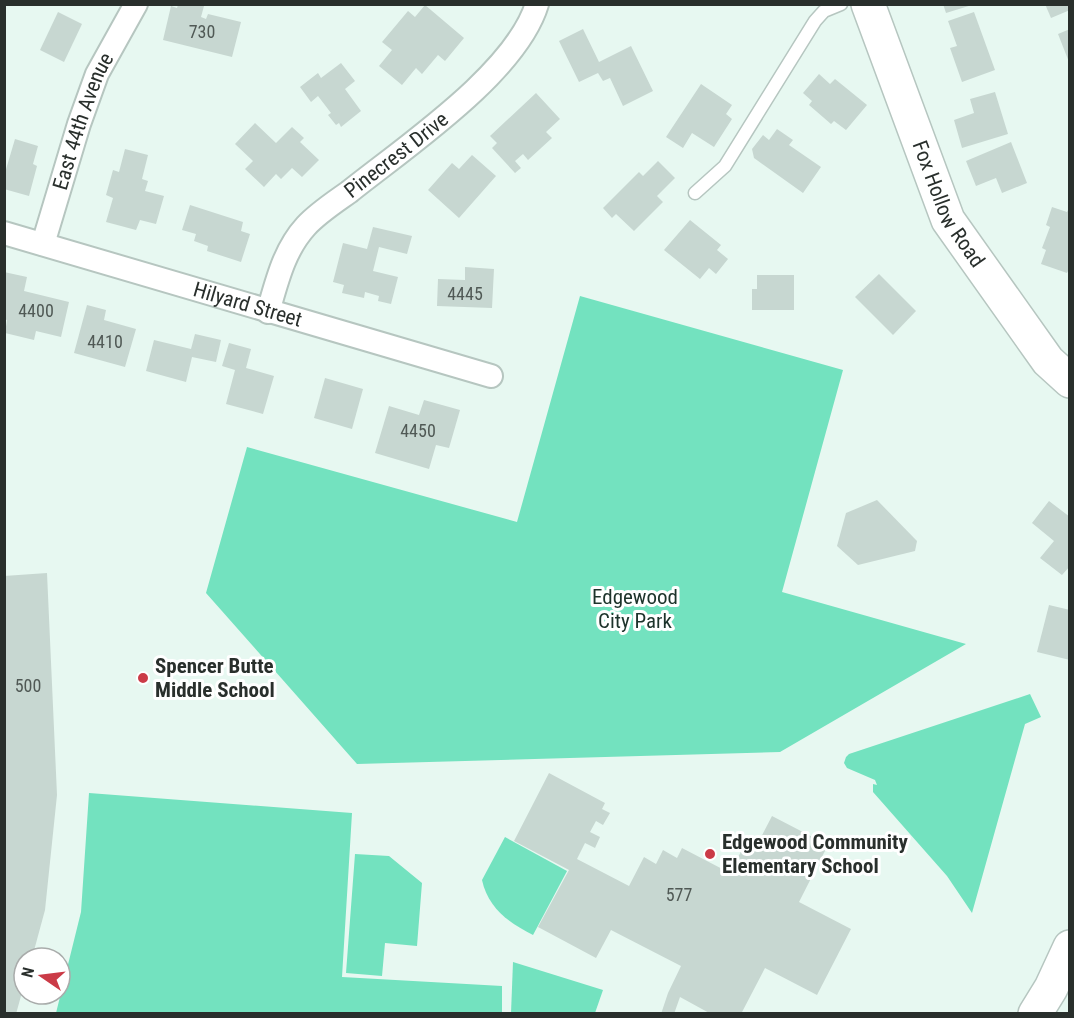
<svg xmlns="http://www.w3.org/2000/svg" width="1074" height="1018" viewBox="0 0 1074 1018" font-family="'Roboto Condensed',sans-serif">
  <rect width="100%" height="100%" fill="#e7f8f1"/>
  <g fill="#73e2bf">
    <polygon points="580,296 843,370 782,592 966,644 780,752 357,764 206,593 247,447 517,522"/>
    <polygon points="1030,694 1041,717 1025,724 972,913 947,876 873,792 873,784 877,785 875,780 847,768 844,763 846,757 849,754"/>
    <polygon points="89,793 352,813 342,977 502,986 502,1013 56,1013 81,912"/>
    <path d="M505,837l62,34 -34,64c-24,-12 -45,-27 -51,-55z"/>
    <polygon points="355,854 389,856 422,883 417,946 385,943 382,976 346,973"/>
    <polygon points="513,962 603,990 595,1013 511,1013"/>
  </g>
  <g fill="#c7d7d1">
    <polygon points="943,4 972,4 972,5 946,13"/>
    <polygon points="1045,4 1070,4 1070,10 1051,18"/>
    <polygon points="178,5 204,6 201,17 206,19 208,14 241,22 232,57 163,40 171,6 177,8"/>
    <polygon points="425,5 464,38 445,61 438,55 422,74 416,68 402,85 379,66 392,50 382,42 408,11 415,17"/>
    <polygon points="58,12 82,24 64,62 40,50"/>
    <polygon points="974,12 995,70 962,82 950,48 957,46 948,21"/>
    <polygon points="583,29 599,62 631,46 653,91 623,106 610,78 603,81 598,73 579,82 559,41"/>
    <polygon points="1070,29 1070,62 1069,62 1058,34"/>
    <polygon points="341,63 355,81 345,89 361,111 341,127 339,123 336,125 328,115 331,113 318,96 311,102 300,87 318,73 321,78"/>
    <polygon points="819,74 830,84 835,79 867,105 846,130 834,121 831,124 809,105 812,101 803,93"/>
    <polygon points="701,84 732,105 726,114 732,119 714,147 692,133 683,148 666,137"/>
    <polygon points="995,92 1008,134 962,148 954,120 974,113 970,99"/>
    <polygon points="536,93 560,119 546,132 552,138 528,160 523,154 515,161 521,168 515,173 492,148 497,143 490,136"/>
    <polygon points="255,123 276,143 292,127 304,138 300,142 319,160 302,177 292,168 281,179 276,174 264,187 245,169 253,161 235,144"/>
    <polygon points="777,129 793,140 789,145 821,167 803,193 754,158 752,149 763,135 769,140"/>
    <polygon points="15,139 38,146 33,164 37,166 29,196 4,189 4,176"/>
    <polygon points="1011,142 1027,183 1002,193 996,178 976,186 966,161"/>
    <polygon points="125,149 148,155 142,179 148,181 145,191 164,196 156,224 140,220 136,230 106,222 113,198 106,195 113,170 119,172"/>
    <polygon points="472,155 496,176 459,218 428,190 452,163 459,169"/>
    <polygon points="658,161 675,178 657,196 663,202 634,231 616,214 612,218 603,208 639,172 643,176"/>
    <polygon points="190,205 243,222 241,231 250,234 241,262 207,251 208,246 194,241 196,234 182,230"/>
    <polygon points="1070,206 1070,267 1067,273 1041,264 1046,250 1042,248 1050,227 1046,225 1052,207 1067,212"/>
    <polygon points="690,220 721,245 717,250 728,259 716,274 709,268 700,279 664,250"/>
    <polygon points="373,227 412,236 407,254 379,247 373,271 398,277 391,304 378,301 379,296 365,292 364,298 342,293 344,285 333,282 343,243 367,249"/>
    <polygon points="465,267 494,269 492,308 437,306 438,279 465,280"/>
    <polygon points="4,272 27,277 24,291 69,302 61,337 36,331 34,340 5,333 7,320 4,319"/>
    <polygon points="879,274 916,311 893,335 855,297"/>
    <polygon points="757,275 794,275 794,310 752,310 752,289 757,289"/>
    <polygon points="87,305 106,310 104,320 136,329 125,367 74,353"/>
    <polygon points="195,334 221,340 216,362 192,357 186,382 146,371 154,340 191,349"/>
    <polygon points="229,343 251,349 246,368 274,376 263,414 226,404 235,370 222,366"/>
    <polygon points="325,378 363,389 352,429 314,418"/>
    <polygon points="424,400 460,410 449,448 436,445 429,469 375,453 389,406 419,415"/>
    <polygon points="877,500 917,541 915,551 858,565 837,546 846,513"/>
    <polygon points="1049,501 1070,517 1070,566 1062,575 1040,558 1054,541 1032,523"/>
    <polygon points="47,573 57,795 45,910 32,958 24,958 24,985 16,1014 4,1014 4,576"/>
    <polygon points="1049,605 1070,610 1070,660 1037,652"/>
    <polygon points="549,773 605,803 602,809 610,813 603,825 596,821 590,832 600,837 595,848 585,843 577,859 629,886 644,857 656,864 663,850 677,858 682,848 730,873 748,838 758,843 772,816 828,845 799,902 851,929 817,995 765,968 741,1014 711,1014 680,997 674,1014 661,1014 668,993 681,966 611,930 596,958 538,927 569,870 514,841"/>
  </g>
  <g fill="none" stroke-linecap="round" stroke-linejoin="round">
    <defs>
      <polyline id="lane" points="695,193 725,166 815,21 824,11 841,4"/>
      <g id="street">
        <path id="s1" d="M4,233l487,143"/>
        <path id="s2" d="M43,244l36,-120 18,-50 39,-70"/>
        <path id="s3" d="M268,312c9,-31 16,-62 38,-86 12,-13 29,-24 43,-34 56,-45 167,-119 188,-188"/>
      </g>
      <g id="secondary">
        <path id="s4" d="M868,4l80,216 100,141 22,20"/>
        <polyline points="1035,1014 1051,988 1070,947"/>
      </g>
    </defs>
    <use href="#lane" stroke="#b6c6c0" stroke-width="15"/>
    <use href="#street" stroke="#b6c6c0" stroke-width="26"/>
    <use href="#secondary" stroke="#b6c6c0" stroke-width="36"/>
    <use href="#lane" stroke="#fff" stroke-width="12"/>
    <use href="#street" stroke="#fff" stroke-width="22"/>
    <use href="#secondary" stroke="#fff" stroke-width="33"/>
  </g>
  <g fill="#cb3b47" stroke="#fff" stroke-width="2">
    <circle cx="143" cy="678" r="6"/>
    <circle cx="710" cy="854" r="6"/>
  </g>
  <g text-anchor="middle" dominant-baseline="central" stroke-width="6" stroke-linejoin="round" paint-order="stroke">
    <g font-size="18" fill="#505955">
      <text x="202" y="31">730</text>
      <text x="465" y="293">4445</text>
      <text x="36" y="310">4400</text>
      <text x="105" y="341">4410</text>
      <text x="418" y="430">4450</text>
      <text x="28" y="685">500</text>
      <text x="679" y="894">577</text>
    </g>
    <g font-size="21" fill="#292f2c" stroke="#fff">
      <text stroke="none"><textPath href="#s2" startOffset="129">East 44th Avenue</textPath></text>
      <text stroke="none"><textPath href="#s3" startOffset="210">Pinecrest Drive</textPath></text>
      <text stroke="none"><textPath href="#s4" startOffset="216">Fox Hollow Road</textPath></text>
      <text stroke="none"><textPath href="#s1" startOffset="254">Hilyard Street</textPath></text>
    </g>
    <g font-size="21" fill="#1d332b" stroke="#fff">
      <text x="635" y="597">Edgewood<tspan x="635" dy="24">City Park</tspan></text>
    </g>
    <g font-size="21" font-weight="bold" fill="#292f2c" stroke="#fff" text-anchor="start">
      <text x="155" y="666">Spencer Butte<tspan x="155" dy="24">Middle School</tspan></text>
      <text x="722" y="842">Edgewood Community<tspan x="722" dy="24">Elementary School</tspan></text>
    </g>
  </g>
  <rect width="1074" height="1018" fill="none" stroke="#292f2c" stroke-width="12"/>
  <g transform="translate(42 976) rotate(284)"><circle r="28" fill="#ffffff" stroke="#a9acab" stroke-width="1.5"/>
  <path d="M0-4.5L10 22L0 15L-10 22Z" fill="#cb3b47"/>
  <text y="-9" font-size="16" font-weight="bold" text-anchor="middle" fill="#292f2c">N</text>
  </g>
</svg>
